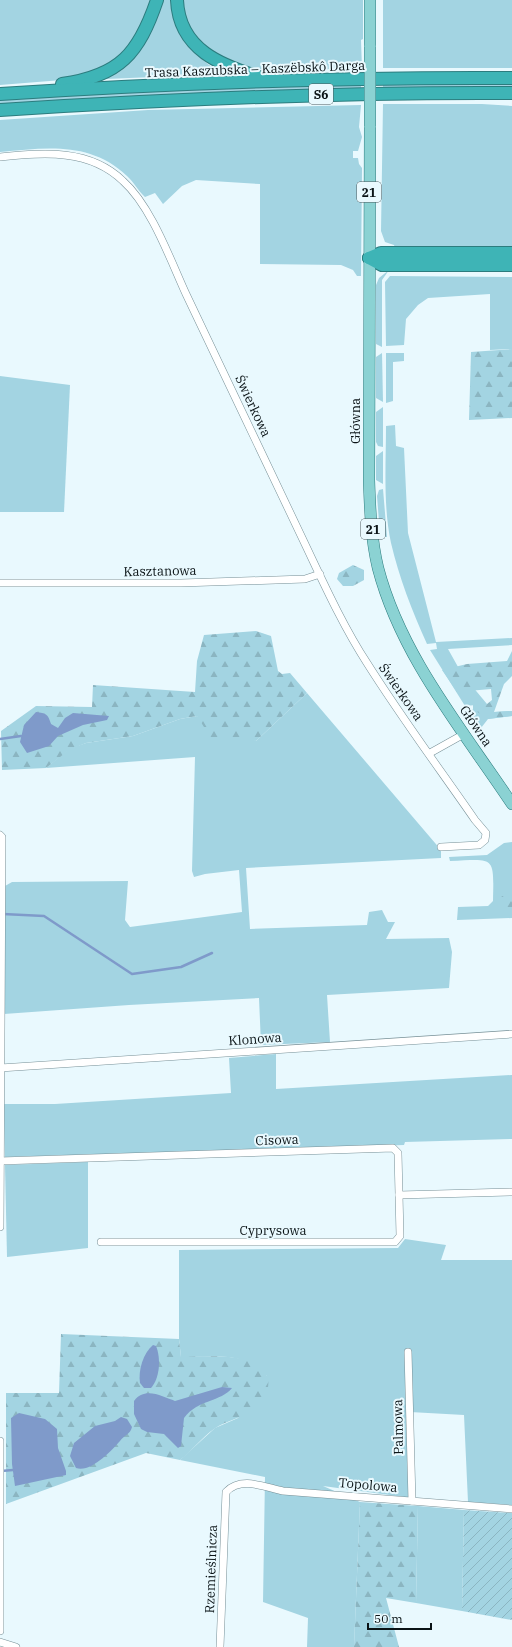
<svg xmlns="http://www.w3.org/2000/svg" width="512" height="1647" viewBox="0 0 512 1647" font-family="'IBM Plex Serif',serif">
  <defs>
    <pattern id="forest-firs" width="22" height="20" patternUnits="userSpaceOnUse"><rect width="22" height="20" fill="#a3d4e2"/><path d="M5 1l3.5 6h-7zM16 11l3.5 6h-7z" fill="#8bb5c1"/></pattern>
    <pattern id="garden-furrows" width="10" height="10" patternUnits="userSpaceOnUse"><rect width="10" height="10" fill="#a3d4e2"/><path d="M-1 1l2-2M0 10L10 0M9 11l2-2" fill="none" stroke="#8bb5c1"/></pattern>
  </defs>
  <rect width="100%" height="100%" fill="#e9f9fe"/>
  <g fill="#a3d4e2">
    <polygon points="0,0 152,0 138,36 120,56 102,70 62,80 0,85"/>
    <path d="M162,0h9c3,33 24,59 53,74l-118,5c36,-23 43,-39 56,-79z"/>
    <path d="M182,0h181v39l-2,1 1,29 -97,1c-44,-4 -77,-24 -83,-70z"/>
    <rect x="383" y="0" width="129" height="68"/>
    <polygon points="361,83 361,89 0,105 0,99 194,88"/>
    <polygon points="383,83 512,83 512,88 383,89"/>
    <polygon points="383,104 482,104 512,106 512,248 395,248 394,245 385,242 381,231"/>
    <path d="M361,105l-2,22 3,10 -4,14h-5v7h5l1,6 3,4 -1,108h-4l-4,-6 -12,-5 -81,-1v-80l-64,-4 -14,6 -19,18 -8,-11 -10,4c-7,-6 -11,-15 -18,-21 -37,-35 -81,-28 -127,-24v-32l148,-10z"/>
    <polygon points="389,270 382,280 382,347 376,344 376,285 379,278"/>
    <polygon points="390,276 512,277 512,349 490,350 490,294 428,298 418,305 406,319 404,345 386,346 385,282"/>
    <polygon points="382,353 383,402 376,398 376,357"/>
    <polygon points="386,353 404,353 404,361 393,362 393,401 386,403"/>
    <polygon points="0,376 70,385 64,512 0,512"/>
    <polygon points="383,407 383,447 378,446 376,442 376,412"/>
    <path d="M395,425l1,21 8,2 4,85 28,109 76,-4v7l-64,4 14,25 25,30 -22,2 -35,-56 7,-1 -1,-6 -9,1c-15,-33 -28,-67 -36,-101 -8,-37 -5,-79 -5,-117z"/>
    <polygon points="383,451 383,484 376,480 376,456"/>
    <polygon points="383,489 387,537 383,537 380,534 377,496 379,490"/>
    <polygon points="307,693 441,850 441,858 246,868 250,929 367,925 369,912 382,910 388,922 395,922 386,939 449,938 452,952 449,988 327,995 330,1042 261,1045 259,998 129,1005 4,1014 5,886 12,882 128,881 125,920 130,927 242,912 239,870 205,874 194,877 192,871 195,757 46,768 69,749 86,743 133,736 180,719 197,716 256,741"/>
    <polygon points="473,709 492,710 494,712 512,711 512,716 488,719 481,728 469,710"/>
    <path d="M512,842v76l-55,2 1,-13 30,-1 5,-5c1,-46 2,-42 -43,-40l-1,-4 38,-2 17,-12z"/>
    <polygon points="276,1054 276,1089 512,1075 512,1139 405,1142 404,1145 5,1157 4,1104 55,1104 231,1093 229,1058"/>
    <polygon points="88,1162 88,1248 7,1257 5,1165"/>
    <path d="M405,1239l41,6 -5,15h71v245l-44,-3 -4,-87 -54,-3 2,86 -89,-12 37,16 -6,145h-47l1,-29 -45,-16 2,-125 -85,-17 35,-32 23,-10 29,-42c-22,-26 -56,-19 -86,-19l-2,-18v-89l219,-2z"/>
    <polygon points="418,1506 464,1510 462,1611 416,1603"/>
  </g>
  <g fill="url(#forest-firs)">
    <polygon points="512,349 512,418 469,420 471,352"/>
    <polygon points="353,565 364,570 364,580 353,586 343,586 337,579 339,573"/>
    <polygon points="256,631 271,636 278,671 282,674 290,673 307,693 256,741 211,738 197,716 180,719 133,736 86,743 69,750 46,768 2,770 1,731 36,706 92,707 93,685 195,692 197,661 204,635"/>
    <polygon points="512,651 512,676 504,684 494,712 512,711 512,716 488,719 473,709 473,704 487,704 492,700 491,689 457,692 442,670 467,664 507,661"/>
    <polygon points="512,891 512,915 503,912 499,905 501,897"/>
    <path d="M61,1334l118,5 2,18c22,0 80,-7 87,22 2,10 -4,20 -11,27 -12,12 -31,14 -43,23 -13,9 -22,22 -34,31l-34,-7 -140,51v-111h53z"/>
    <polygon points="360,1502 418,1506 416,1603 386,1598 399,1647 354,1647"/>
  </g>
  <polygon fill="url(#garden-furrows)" points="464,1510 512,1513 512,1620 462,1611"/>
  <g fill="#7f9aca">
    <path d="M36,712c10,1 12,2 15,12l7,4 7,-10 8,-5 36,3 -2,4 -24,5 -25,11 -9,10 -22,7 -7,-11 4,-17z"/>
    <path d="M153,1345l3,1c5,12 4,32 -5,42h-7l-4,-5c-2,-12 3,-30 13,-38z"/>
    <path d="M222,1387l10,1c-11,14 -34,11 -48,30l-3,28 -3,2 -14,-14 -17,-2 -6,-3 -7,-15v-13c11,-15 29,-4 41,0z"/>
    <polygon points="19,1413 45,1419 57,1429 58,1448 66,1471 66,1475 15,1486 12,1464 11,1418"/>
    <path d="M121,1417l6,2 5,8c-2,8 -8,8 -12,14 -9,10 -29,32 -44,27l-6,-12 4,-13 21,-17 20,-5z"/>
  </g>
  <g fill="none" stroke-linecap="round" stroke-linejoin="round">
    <g stroke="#7f9aca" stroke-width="2.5">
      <polyline points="0,739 21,736"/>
      <polyline points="3,914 44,916 132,974 181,967 212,953"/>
      <polyline points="1,1471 13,1470"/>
    </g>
    <defs>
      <g id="minor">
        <path d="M0,157c43,-4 89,-9 123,24 28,25 47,78 63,113 40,83 79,167 119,250 19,40 38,82 62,119 34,54 72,105 108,157l11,13 -1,7 -6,5 -38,2"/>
        <polyline points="0,583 181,583 305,579 320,574"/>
        <polyline points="430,753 464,734"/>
        <polyline points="0,835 2,837 0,1227"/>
        <polyline points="0,1068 512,1034"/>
        <polyline points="0,1161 393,1148 398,1153 400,1236 395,1242 101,1242"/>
        <polyline points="399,1195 512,1192"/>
        <polyline points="408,1352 412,1501"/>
        <polyline points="0,1441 0,1631"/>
        <polyline points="0,1642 16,1647"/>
        <path d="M220,1647l6,-155c15,-16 38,-5 57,-1l229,18"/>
      </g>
      <g id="primary">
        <polyline points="370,47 370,0"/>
        <path d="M370,126l-1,354c1,29 2,59 9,88 23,88 84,161 134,236"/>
      </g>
      <g id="motorway">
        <path d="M177,0c2,50 45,66 85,78"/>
        <path d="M62,84c58,-8 77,-31 95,-84"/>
        <path d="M0,94c170,-11 341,-17 512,-16"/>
        <path d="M0,110c171,-11 341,-18 512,-17"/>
        <polyline points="369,258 382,265 512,265"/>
        <polyline points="369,258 381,253 512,253"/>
      </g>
    </defs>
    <use href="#minor" stroke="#779097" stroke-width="8"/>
    <use href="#primary" stroke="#2c7c7e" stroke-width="12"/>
    <use href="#motorway" stroke="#2c7c7e" stroke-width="14"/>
    <use href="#minor" stroke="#fff" stroke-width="7"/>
    <use href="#primary" stroke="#8bd2d3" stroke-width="11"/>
    <use href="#motorway" stroke="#3eb4b6" stroke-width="12"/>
    <defs>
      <polyline id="primary-bridge" points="370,47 370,126"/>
    </defs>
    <use href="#primary-bridge" stroke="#2c7c7e" stroke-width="12" stroke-linecap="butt"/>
    <use href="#primary-bridge" stroke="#8bd2d3" stroke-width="11"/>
  </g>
  <g text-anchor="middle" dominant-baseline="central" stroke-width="4" stroke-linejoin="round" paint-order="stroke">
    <g fill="#e9f9fe" stroke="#4d585c" stroke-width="1">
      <rect x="309" y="84" width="24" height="20" rx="3"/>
      <rect x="357" y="182" width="24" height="20" rx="3"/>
      <rect x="361" y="519" width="24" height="20" rx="3"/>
    </g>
    <g font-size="12" font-weight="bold" fill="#0a1316">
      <text x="321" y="94">S6</text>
      <text x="369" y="192">21</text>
      <text x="373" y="529">21</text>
    </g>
    <g font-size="13" fill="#0a1316" stroke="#e9f9fe">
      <text transform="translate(255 69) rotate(-2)">Trasa Kaszubska – Kaszëbskô Darga</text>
      <text transform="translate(253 406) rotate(65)">Świerkowa</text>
      <text transform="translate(355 421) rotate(-90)">Główna</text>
      <text transform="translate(160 571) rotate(-1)">Kasztanowa</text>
      <text transform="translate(401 692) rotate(55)">Świerkowa</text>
      <text transform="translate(476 726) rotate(56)">Główna</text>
      <text transform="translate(255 1039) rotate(-4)">Klonowa</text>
      <text transform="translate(277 1140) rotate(-2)">Cisowa</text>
      <text x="273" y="1230">Cyprysowa</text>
      <text transform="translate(398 1427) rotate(-91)">Palmowa</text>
      <text transform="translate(368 1485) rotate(5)">Topolowa</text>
      <text transform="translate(211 1569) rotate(-88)">Rzemieślnicza</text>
    </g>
  </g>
  <path d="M368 1623v6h63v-6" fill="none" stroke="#0a1316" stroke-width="2"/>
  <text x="374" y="1623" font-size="12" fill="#0a1316" stroke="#e9f9fe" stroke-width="3" paint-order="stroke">50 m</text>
</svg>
